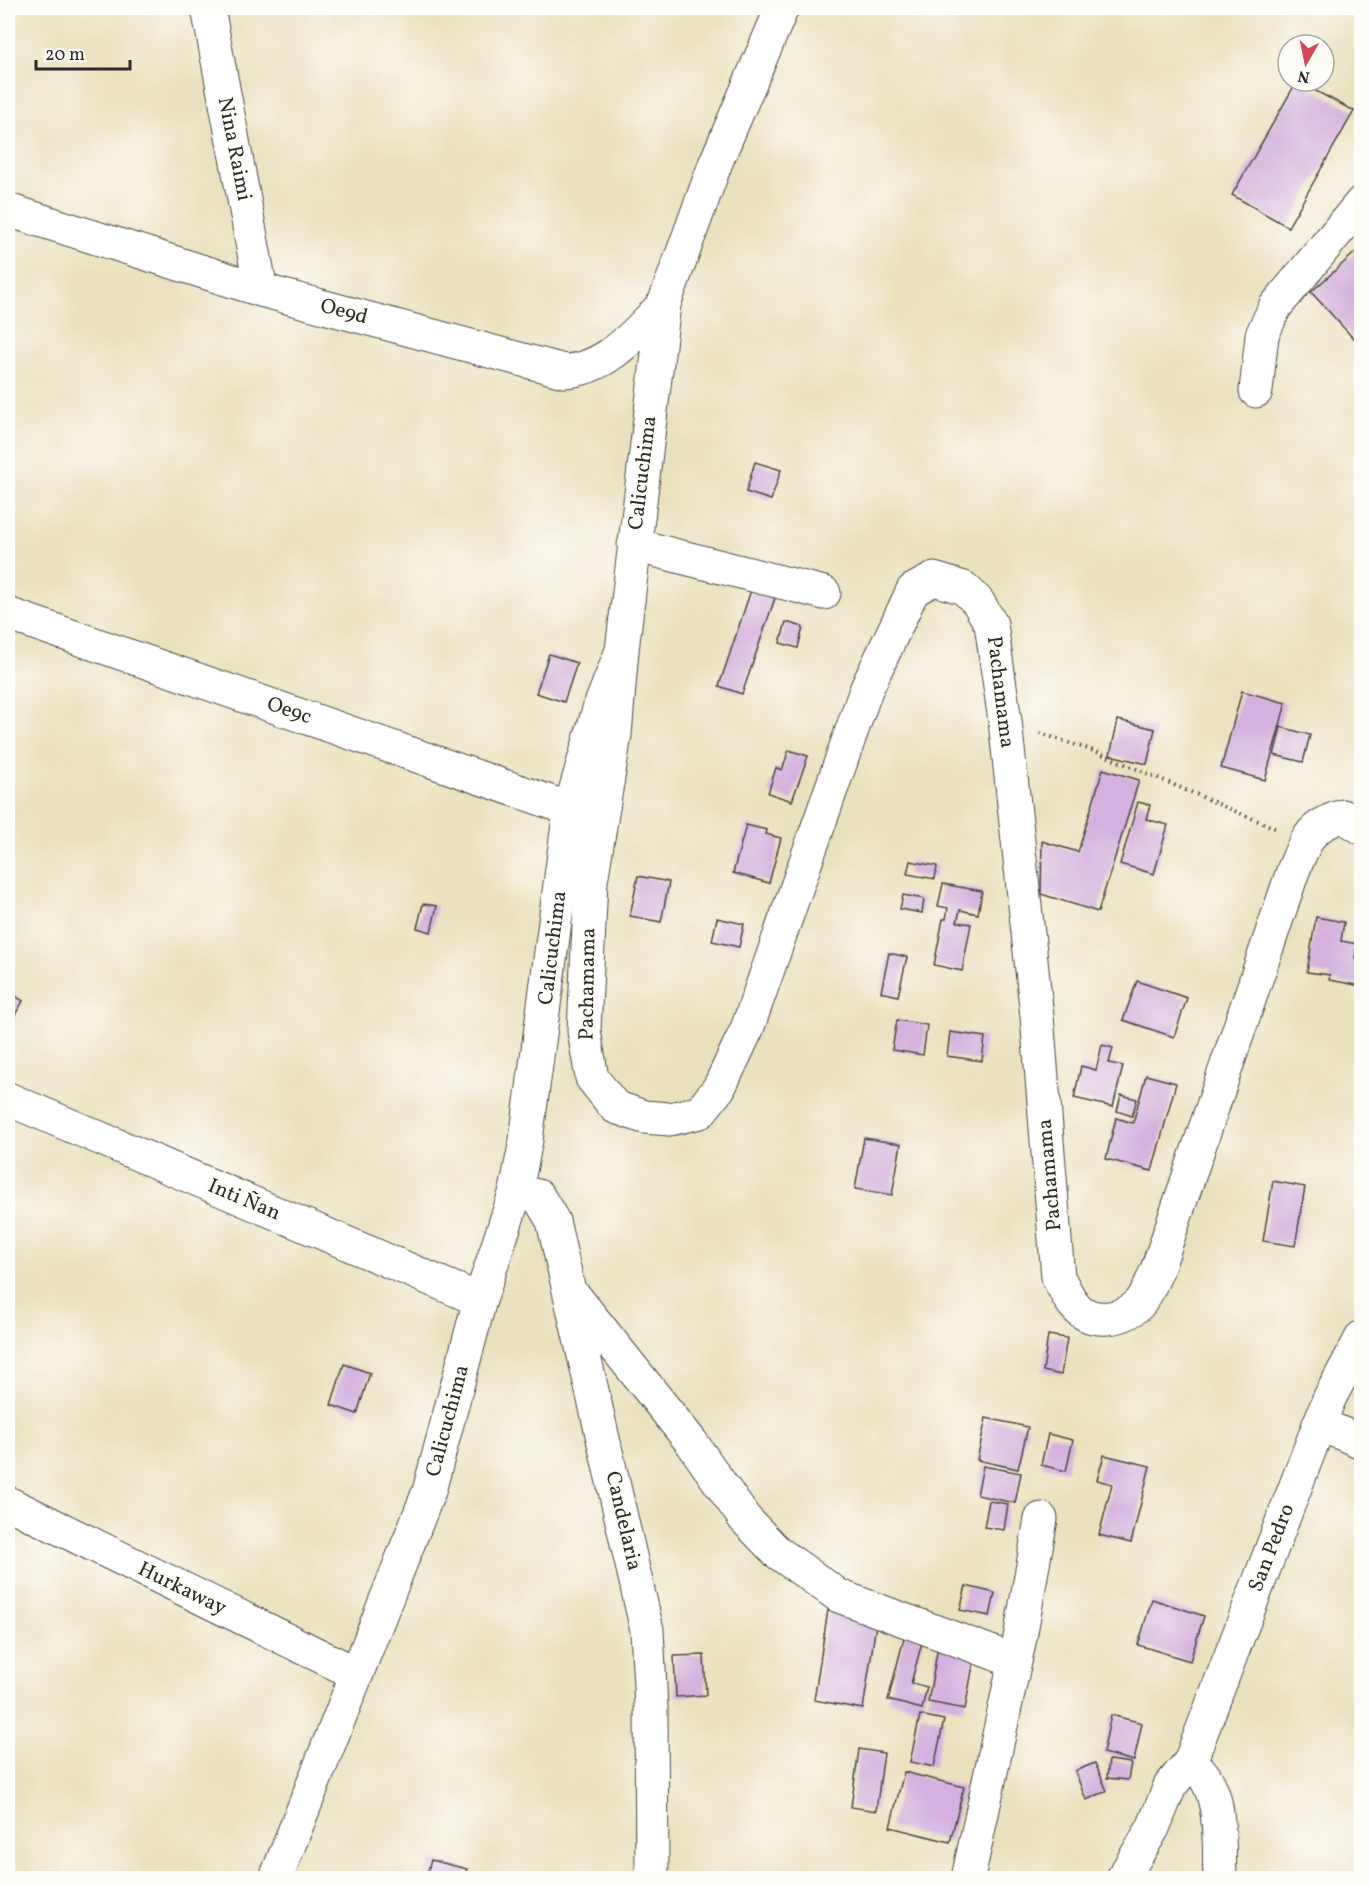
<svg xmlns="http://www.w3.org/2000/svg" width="1369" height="1886" viewBox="0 0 1369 1886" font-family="Vollkorn,serif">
  <rect width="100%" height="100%" fill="#fdfcf7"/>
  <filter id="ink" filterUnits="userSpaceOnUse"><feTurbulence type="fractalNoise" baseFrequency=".0167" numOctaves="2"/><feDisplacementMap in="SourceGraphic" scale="12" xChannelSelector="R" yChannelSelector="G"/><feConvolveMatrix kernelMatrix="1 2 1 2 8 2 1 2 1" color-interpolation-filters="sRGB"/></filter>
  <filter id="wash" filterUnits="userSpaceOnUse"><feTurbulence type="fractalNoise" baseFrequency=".008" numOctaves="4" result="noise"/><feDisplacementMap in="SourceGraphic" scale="24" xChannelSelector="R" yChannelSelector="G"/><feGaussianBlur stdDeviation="1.35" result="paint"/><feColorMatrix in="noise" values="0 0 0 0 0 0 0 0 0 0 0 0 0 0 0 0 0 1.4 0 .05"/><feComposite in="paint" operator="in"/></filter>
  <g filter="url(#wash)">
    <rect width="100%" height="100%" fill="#ece1bf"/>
    <g id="blocks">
      <g fill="#d4b1de">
        <polygon points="1297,81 1354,111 1288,227 1232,195"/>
        <polygon points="1359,249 1362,252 1362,330 1353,338 1311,292"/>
        <polygon points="755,462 781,470 771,500 746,492"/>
        <polygon points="751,590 775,598 742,694 719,686"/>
        <polygon points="786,622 803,627 798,648 780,643"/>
        <polygon points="549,654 577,663 564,702 536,693"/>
        <polygon points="1242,691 1286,703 1265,780 1221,768"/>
        <polygon points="1118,720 1155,729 1147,764 1110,755"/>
        <polygon points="1281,727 1310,735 1303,762 1274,755"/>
        <polygon points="789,750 808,756 792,801 768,793 776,768 782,770"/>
        <polygon points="1103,769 1139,780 1098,912 1041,894 1042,841 1078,852"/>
        <polygon points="1138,802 1150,805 1146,819 1168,825 1154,874 1120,864"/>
        <polygon points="746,825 767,830 766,834 781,838 769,883 733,873"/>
        <polygon points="910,861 937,866 935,879 907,874"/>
        <polygon points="638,876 669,882 661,922 630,916"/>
        <polygon points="943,884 982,891 978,914 960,910 957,922 971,924 962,971 934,965 943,919 946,919 948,908 938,906"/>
        <polygon points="903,895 924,899 922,913 900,909"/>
        <polygon points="423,904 437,906 431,932 417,928"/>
        <polygon points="1316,917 1344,922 1341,941 1357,944 1355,958 1362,959 1362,986 1329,980 1330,975 1307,972"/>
        <polygon points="717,918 744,924 739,947 712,941"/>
        <polygon points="889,953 907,957 898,996 881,992"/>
        <polygon points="1137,981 1187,998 1174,1037 1123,1020"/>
        <polygon points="8,991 23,1001 8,1027"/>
        <polygon points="897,1020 927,1025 923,1055 892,1050"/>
        <polygon points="950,1032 985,1037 982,1061 947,1056"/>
        <polygon points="1102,1045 1113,1048 1109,1063 1123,1066 1113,1107 1074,1098 1081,1066 1096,1070"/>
        <polygon points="1146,1075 1176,1083 1152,1171 1106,1159 1116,1118 1133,1123"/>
        <polygon points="1121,1095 1137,1099 1132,1116 1117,1111"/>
        <polygon points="864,1138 901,1144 892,1195 855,1189"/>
        <polygon points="1273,1181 1305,1187 1295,1246 1263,1241"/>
        <polygon points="1048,1335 1067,1338 1061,1375 1043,1371"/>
        <polygon points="344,1364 370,1373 357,1414 331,1405"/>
        <polygon points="986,1418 1028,1427 1018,1469 977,1460"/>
        <polygon points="1048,1434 1073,1440 1066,1471 1041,1465"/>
        <polygon points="1104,1455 1150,1466 1131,1543 1099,1535 1112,1484 1097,1480"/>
        <polygon points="983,1466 1021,1473 1015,1503 977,1495"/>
        <polygon points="989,1501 1008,1504 1004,1530 984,1527"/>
        <polygon points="966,1586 995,1593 990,1616 960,1610"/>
        <polygon points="1152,1599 1204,1616 1190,1661 1138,1645"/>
        <polygon points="828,1610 877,1618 863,1709 814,1700"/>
        <polygon points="905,1634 923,1639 911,1683 927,1687 922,1709 888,1700"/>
        <polygon points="938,1647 975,1654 965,1709 928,1702"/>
        <polygon points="704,1655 706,1695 676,1697 674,1656"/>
        <polygon points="920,1715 944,1720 934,1767 910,1762"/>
        <polygon points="1111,1715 1142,1723 1134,1761 1103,1753"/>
        <polygon points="859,1749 884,1753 876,1811 851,1807"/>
        <polygon points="1109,1760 1131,1763 1128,1780 1107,1778"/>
        <polygon points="1095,1763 1107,1791 1086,1800 1075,1771"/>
        <polygon points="904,1772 964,1787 950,1842 890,1827"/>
        <polygon points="431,1860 467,1869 464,1878 426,1878"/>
      </g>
    </g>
  </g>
  <g filter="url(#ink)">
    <use href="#blocks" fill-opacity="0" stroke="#484641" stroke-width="1.5"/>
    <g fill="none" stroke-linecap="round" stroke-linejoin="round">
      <defs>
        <g id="minor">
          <polyline points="208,8 261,290"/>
          <path d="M8,210l253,80 303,81c42,-1 73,-39 100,-67"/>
          <polyline points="1256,391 1262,335 1275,307 1362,202"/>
          <polyline points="634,545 824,593"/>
          <polyline points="8,614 570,809"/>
          <path d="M622,650l-7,85 -24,146 -7,150 8,47 23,29 29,10 26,2 30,-7 19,-24 28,-59 119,-339 47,-100 21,-11 30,9 14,14 13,22 14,97 32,295 21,261c5,9 10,21 17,29 16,19 48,14 64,-2 8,-8 13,-24 18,-34l136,-399c13,-31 16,-45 50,-55l19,12"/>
          <polyline points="8,1099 480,1300"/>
          <polyline points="516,1191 538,1196 553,1221 647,1630 651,1707 652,1878"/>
          <polyline points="576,1298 692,1443 745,1519 777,1552 839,1596 1015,1661"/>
          <polyline points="1319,1424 1362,1442"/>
          <polyline points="8,1503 357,1674"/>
          <polyline points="1190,1762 1329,1399 1362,1337"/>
          <polyline points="276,1878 429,1491 480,1300 516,1191 526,1140 570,809 599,709 622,650 664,304 716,162 782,8"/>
          <polyline points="968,1878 1020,1638 1041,1519"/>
          <path d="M1123,1878l30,-50 17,-42 20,-24c35,23 28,79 30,116"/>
        </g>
      </defs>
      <use href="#minor" stroke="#484641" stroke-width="35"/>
      <polyline stroke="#484641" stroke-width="4" stroke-dasharray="1.5 4.5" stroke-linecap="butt" points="1040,733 1097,752 1277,829"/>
      <use href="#minor" stroke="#fff" stroke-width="33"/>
    </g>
  </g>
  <g text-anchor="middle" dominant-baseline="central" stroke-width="5" stroke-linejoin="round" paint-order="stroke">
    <g font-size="21" fill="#2b2b2b" stroke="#fdfcf7">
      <text transform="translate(234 149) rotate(79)">Nina Raimi</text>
      <text transform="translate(344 312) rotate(15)">Oe9d</text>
      <text transform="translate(643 473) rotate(-83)">Calicuchima</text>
      <text transform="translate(1000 692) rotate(83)">Pachamama</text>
      <text transform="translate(289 711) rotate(19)">Oe9c</text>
      <text transform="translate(553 948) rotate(-83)">Calicuchima</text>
      <text transform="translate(588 984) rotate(-89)">Pachamama</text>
      <text transform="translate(1050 1175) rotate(-95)">Pachamama</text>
      <text transform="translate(244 1200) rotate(23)">Inti Ñan</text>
      <text transform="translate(448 1421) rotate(-75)">Calicuchima</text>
      <text transform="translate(623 1521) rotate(77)">Candelaria</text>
      <text transform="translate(1272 1548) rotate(-69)">San Pedro</text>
      <text transform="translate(182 1589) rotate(26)">Hurkaway</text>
    </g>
  </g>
  <rect width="1369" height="1886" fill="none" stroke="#fdfcf7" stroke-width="30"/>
  <g transform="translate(1306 63) rotate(189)"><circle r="28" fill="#fdfcf7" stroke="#a9a8a5" stroke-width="1.5"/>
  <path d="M0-4.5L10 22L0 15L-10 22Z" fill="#d1495b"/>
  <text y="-9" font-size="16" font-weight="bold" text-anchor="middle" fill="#2b2b2b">N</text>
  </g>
  <path d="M36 60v9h94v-9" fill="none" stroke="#2b2b2b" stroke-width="3"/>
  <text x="45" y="60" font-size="18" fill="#2b2b2b" stroke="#fdfcf7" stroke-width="4.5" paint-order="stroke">20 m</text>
</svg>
